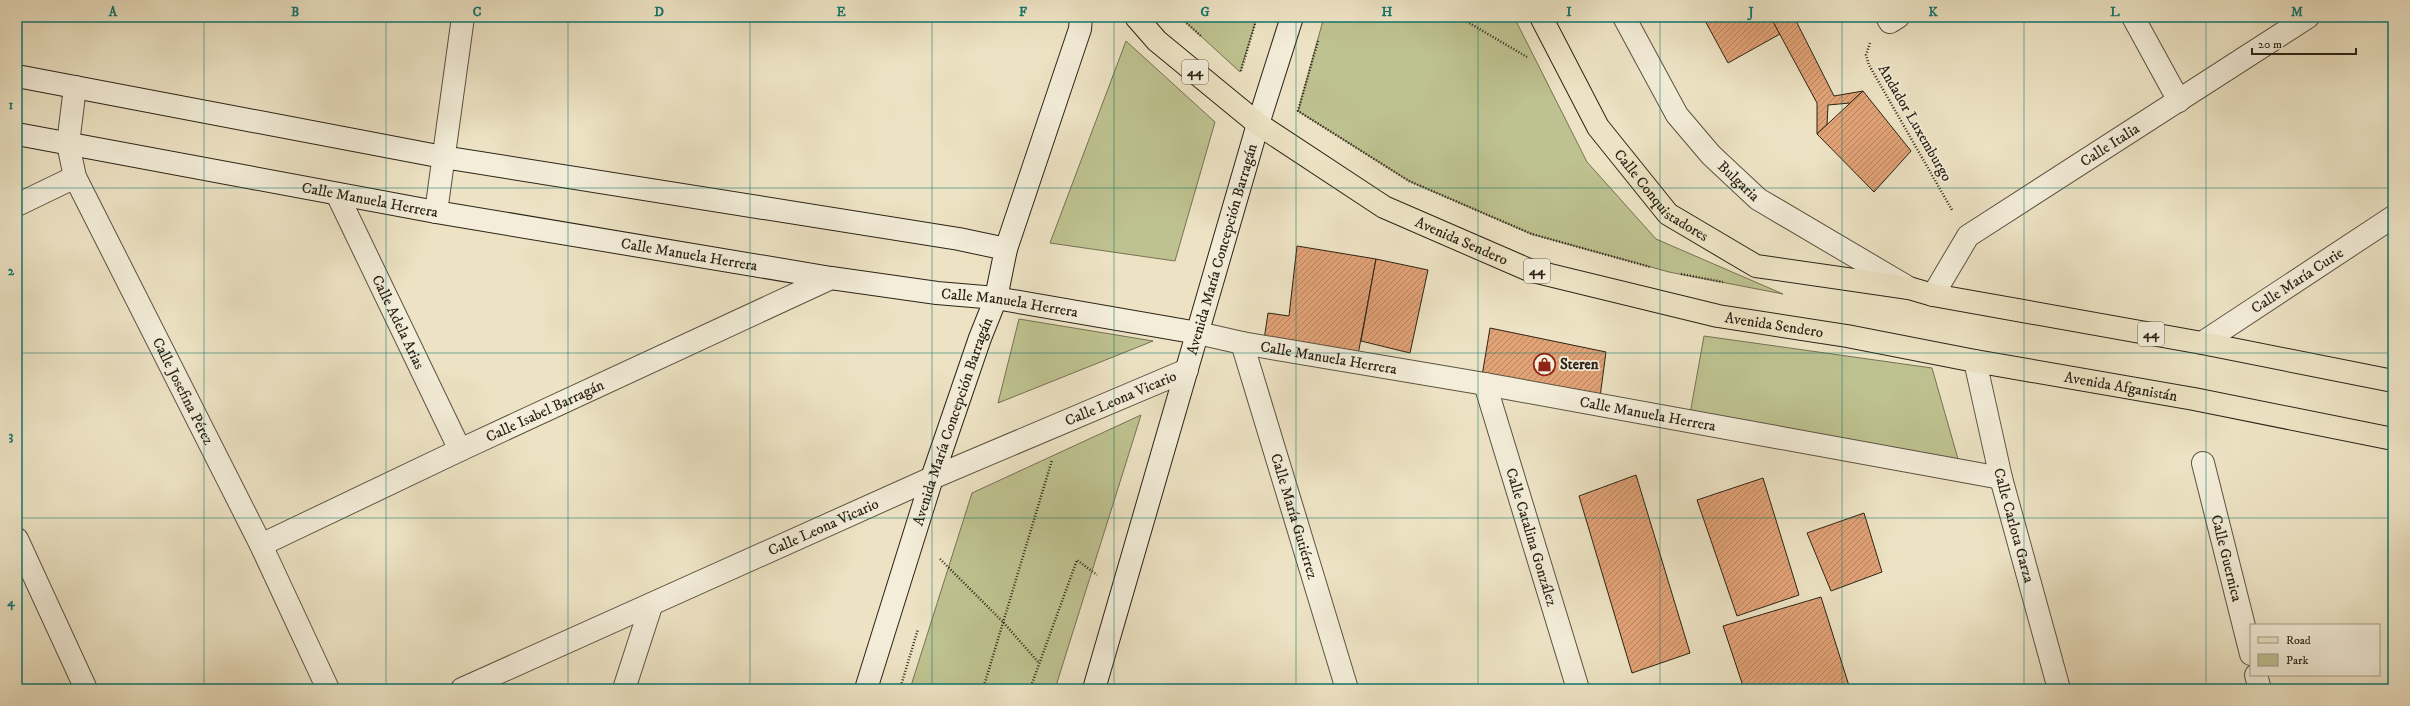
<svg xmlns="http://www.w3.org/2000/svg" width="2410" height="706" viewBox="0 0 2410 706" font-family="'IM FELL DW Pica',serif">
  <defs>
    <pattern id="building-hatch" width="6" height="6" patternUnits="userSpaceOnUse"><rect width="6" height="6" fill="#e1a276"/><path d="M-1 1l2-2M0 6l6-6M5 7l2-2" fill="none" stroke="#b78460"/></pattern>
  </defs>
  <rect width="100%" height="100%" fill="#ede3c4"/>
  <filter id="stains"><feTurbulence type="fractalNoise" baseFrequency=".005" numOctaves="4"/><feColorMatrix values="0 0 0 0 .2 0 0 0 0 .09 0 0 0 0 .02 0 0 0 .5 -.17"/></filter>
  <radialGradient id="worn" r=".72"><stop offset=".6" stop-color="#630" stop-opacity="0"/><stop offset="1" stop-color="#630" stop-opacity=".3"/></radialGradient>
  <g fill="#bec290" stroke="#757254">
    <polygon points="1180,17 1257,17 1240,72"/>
    <polygon points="1324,17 1514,17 1587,162 1656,239 1783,294 1669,272 1531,234 1409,181 1298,111"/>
    <polygon points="1126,41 1215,122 1175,261 1050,243"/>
    <polygon points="1019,319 1153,341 998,403"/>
    <polygon points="1704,336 1932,368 1960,466 1690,414"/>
    <polygon points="1141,415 1055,689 910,689 972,493"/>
  </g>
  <g fill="url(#building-hatch)" stroke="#2c2317">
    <polygon points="1703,17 1771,17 1780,34 1728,63"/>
    <polygon points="1774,17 1794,17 1834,96 1863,91 1850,103 1828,105 1827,125 1817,134 1817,103 1771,18"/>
    <polygon points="1863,91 1911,151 1874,192 1817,134"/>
    <polygon points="1297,246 1376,259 1357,360 1264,340 1268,313 1289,316"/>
    <polygon points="1376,259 1428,270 1410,353 1361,341"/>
    <polygon points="1490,328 1606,352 1600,397 1482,376"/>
    <polygon points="1636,475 1690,653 1632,673 1579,496"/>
    <polygon points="1763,478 1799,595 1737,616 1697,500"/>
    <polygon points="1864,513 1882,572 1831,591 1807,533"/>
    <polygon points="1821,597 1850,689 1744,689 1723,626"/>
  </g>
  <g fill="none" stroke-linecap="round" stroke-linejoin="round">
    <defs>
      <g id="street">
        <path id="s1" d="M1624,17l53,98 34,40 47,44 151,89"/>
        <polyline points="1887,17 1890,22 1898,17"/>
        <polyline points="2133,17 2179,101"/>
        <path id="s2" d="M75,87l-7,57 7,33 186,368 67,144"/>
        <path id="s3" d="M337,194l123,256"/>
        <polyline points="17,205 75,177"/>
        <polyline points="436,212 463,17"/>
        <path id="s4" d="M1933,295l35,-59 340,-219"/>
        <path id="s5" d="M1198,333l44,10 243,41 516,94"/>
        <path id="s6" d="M1242,343l105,346"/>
        <path id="s7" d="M2202,343l191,-126"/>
        <path id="s8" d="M1975,361l26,117 58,211"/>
        <path id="s9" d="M1485,384l93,305"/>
        <path id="s10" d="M2203,463l48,191"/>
        <polyline points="17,539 86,689"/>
        <path id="s11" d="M261,545l199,-95 371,-172"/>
        <polyline points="2256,675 2260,689"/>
        <path id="s12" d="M462,689l470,-211 255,-108"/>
        <polyline points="624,689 651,606"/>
      </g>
      <g id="secondary">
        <polyline points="17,76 443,157 959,239 1006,249"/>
        <path id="s13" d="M17,134l419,78 395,66 106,15 59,5 202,35"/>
        <path id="s14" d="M866,689l66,-211 48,-140 16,-40 10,-49 74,-220 1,-12"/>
        <path id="s15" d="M1094,689l164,-565 34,-107"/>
      </g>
      <g id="primary">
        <path id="s16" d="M1136,17l21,24 101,83 126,83 145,63 189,46 129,20 128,25 219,38 199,40"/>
        <path id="s17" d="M1541,17l57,110 70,87 88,52 153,22 24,7 269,48 191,38"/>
      </g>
    </defs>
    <use href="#street" stroke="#5c5342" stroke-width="24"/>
    <use href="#secondary" stroke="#2c2317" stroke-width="24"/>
    <use href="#primary" stroke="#2c2317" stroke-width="24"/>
    <g stroke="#2c2317" stroke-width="2.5" stroke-dasharray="1 2" stroke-linecap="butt">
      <polyline points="1180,17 1202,37"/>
      <polyline points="1459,17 1527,57"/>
      <polyline points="1318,41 1298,111 1409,181 1532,234 1650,267"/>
      <polyline points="1870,43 1866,55 1869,65 1952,210"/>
      <polyline points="1241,71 1257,17"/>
      <polyline points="1681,274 1723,282"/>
      <polyline points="940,559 1003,622 1039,663"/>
      <polyline points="900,689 918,629"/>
      <polyline points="983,689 1052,460"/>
      <polyline points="1030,689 1077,560 1097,575"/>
    </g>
    <use href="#street" stroke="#f3edd9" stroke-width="22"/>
    <use href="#secondary" stroke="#f3edd9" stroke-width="22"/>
    <use href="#primary" stroke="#ede3c4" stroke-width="22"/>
  </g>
  <path fill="none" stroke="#0f766e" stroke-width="1" stroke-opacity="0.55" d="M204,17v672M386,17v672M568,17v672M750,17v672M932,17v672M1114,17v672M1296,17v672M1478,17v672M1660,17v672M1842,17v672M2024,17v672M2206,17v672M17,188h2376M17,353h2376M17,518h2376"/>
  <defs>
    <symbol id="shop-ring" viewBox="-11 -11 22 22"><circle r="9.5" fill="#f3edd9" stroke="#8f2418" stroke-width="1.5"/><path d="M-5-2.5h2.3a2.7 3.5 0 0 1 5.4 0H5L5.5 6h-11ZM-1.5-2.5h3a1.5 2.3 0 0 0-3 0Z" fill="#8f2418"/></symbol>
  </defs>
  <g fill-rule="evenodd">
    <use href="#shop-ring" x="1532" y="352" width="25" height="25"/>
  </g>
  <g text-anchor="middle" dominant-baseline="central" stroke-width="3.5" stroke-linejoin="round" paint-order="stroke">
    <g fill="#f3edd9" stroke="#686051" stroke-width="1">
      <rect x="1182" y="60" width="26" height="24" rx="3"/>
      <rect x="1524" y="259" width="26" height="24" rx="3"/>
      <rect x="2138" y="322" width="26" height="24" rx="3"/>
    </g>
    <g font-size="14" font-weight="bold" fill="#2c2317">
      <text x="1195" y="72">44</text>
      <text x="1537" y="271">44</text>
      <text x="2151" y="334">44</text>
    </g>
    <g font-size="15" fill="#2c2317" stroke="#f3edd9">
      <text transform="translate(1915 123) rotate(60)">Andador Luxemburgo</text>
      <text stroke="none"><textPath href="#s4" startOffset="237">Calle Italia</textPath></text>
      <text stroke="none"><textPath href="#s1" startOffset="202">Bulgaria</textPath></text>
      <text stroke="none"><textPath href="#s17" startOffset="218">Calle Conquistadores</textPath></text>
      <text stroke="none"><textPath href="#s13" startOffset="359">Calle Manuela Herrera</textPath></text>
      <text stroke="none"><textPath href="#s16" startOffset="398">Avenida Sendero</textPath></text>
      <text stroke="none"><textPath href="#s15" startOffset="458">Avenida María Concepción Barragán</textPath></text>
      <text stroke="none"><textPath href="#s13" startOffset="683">Calle Manuela Herrera</textPath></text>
      <text stroke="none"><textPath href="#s7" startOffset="114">Calle María Curie</textPath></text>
      <text stroke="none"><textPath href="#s13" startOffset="1007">Calle Manuela Herrera</textPath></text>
      <text stroke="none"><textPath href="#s3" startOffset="142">Calle Adela Arias</textPath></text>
      <text stroke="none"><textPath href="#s16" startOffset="723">Avenida Sendero</textPath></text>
      <text stroke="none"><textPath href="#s5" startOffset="133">Calle Manuela Herrera</textPath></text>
      <text stroke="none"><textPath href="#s16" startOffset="1075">Avenida Afganistán</textPath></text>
      <text stroke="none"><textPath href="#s2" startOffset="331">Calle Josefina Pérez</textPath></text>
      <text stroke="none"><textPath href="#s12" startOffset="720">Calle Leona Vicario</textPath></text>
      <text stroke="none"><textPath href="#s11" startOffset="314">Calle Isabel Barragán</textPath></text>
      <text stroke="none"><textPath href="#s5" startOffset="457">Calle Manuela Herrera</textPath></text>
      <text stroke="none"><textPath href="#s14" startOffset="281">Avenida María Concepción Barragán</textPath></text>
      <text stroke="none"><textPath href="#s6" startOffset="181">Calle María Gutiérrez</textPath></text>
      <text stroke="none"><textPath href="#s8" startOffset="169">Calle Carlota Garza</textPath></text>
      <text stroke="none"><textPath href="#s12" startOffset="396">Calle Leona Vicario</textPath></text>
      <text stroke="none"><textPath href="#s9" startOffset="160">Calle Catalina González</textPath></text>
      <text stroke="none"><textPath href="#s10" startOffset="98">Calle Guernica</textPath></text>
    </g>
    <g font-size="15" font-weight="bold" fill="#2c2317" stroke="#f3edd9" text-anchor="start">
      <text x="1560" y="364">Steren</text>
    </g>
  </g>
  <rect width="2410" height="706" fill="none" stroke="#ede3c4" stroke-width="44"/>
  <rect x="2250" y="624" width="130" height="52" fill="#f3edd9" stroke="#a39c8b"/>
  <rect x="2258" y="637" width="20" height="6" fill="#ede3c4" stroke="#a39c8b"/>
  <text x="2286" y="644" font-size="12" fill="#2c2317">Road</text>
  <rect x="2258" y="654" width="20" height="12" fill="#bec290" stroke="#a39c8b"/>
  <text x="2286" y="664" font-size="12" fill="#2c2317">Park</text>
  <path d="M2252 48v6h104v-6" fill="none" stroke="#2c2317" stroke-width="2"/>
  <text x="2258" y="48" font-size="12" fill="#2c2317" stroke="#f3edd9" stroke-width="3" paint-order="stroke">20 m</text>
  <rect x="22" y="22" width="2366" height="662" fill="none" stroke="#0f766e" stroke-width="1.5"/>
  <g font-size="13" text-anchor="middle" font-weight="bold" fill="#0f766e">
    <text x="113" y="16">A</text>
    <text x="295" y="16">B</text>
    <text x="477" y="16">C</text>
    <text x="659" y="16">D</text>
    <text x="841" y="16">E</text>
    <text x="1023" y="16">F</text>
    <text x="1205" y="16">G</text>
    <text x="1387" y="16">H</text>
    <text x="1569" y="16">I</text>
    <text x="1751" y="16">J</text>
    <text x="1933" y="16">K</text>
    <text x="2115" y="16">L</text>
    <text x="2297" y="16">M</text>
    <text x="11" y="109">1</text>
    <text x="11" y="275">2</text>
    <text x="11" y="440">3</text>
    <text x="11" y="606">4</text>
  </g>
  <rect width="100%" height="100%" filter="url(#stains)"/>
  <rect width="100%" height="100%" fill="url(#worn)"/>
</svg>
